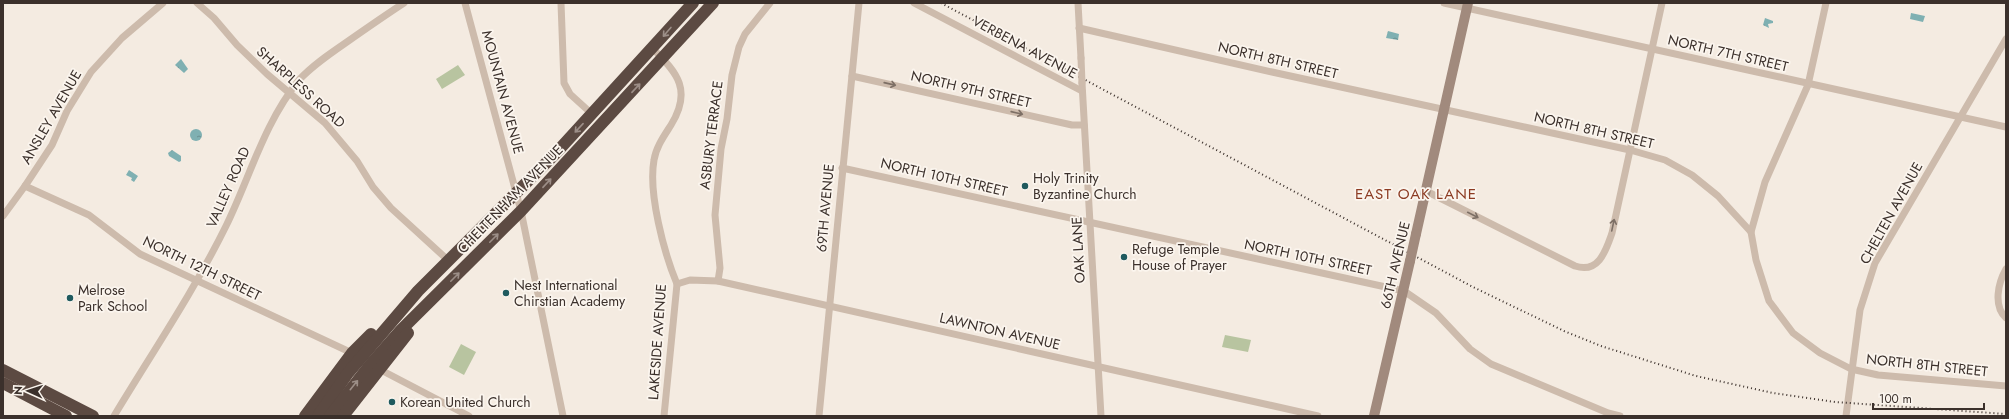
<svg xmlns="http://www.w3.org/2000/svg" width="2009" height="419" viewBox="0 0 2009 419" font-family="Jost,sans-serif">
  <defs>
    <pattern id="water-ripples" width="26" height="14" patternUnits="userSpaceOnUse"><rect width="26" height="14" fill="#7fb0b2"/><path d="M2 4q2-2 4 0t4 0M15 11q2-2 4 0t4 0" fill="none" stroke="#699091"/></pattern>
  </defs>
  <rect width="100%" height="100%" fill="#f4ebe1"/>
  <g fill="#b8c4a0">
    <polygon points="458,65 465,75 442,89 436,79"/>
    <polygon points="1225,335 1251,340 1248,352 1222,347"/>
    <polygon points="461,344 476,352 464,375 449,367"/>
  </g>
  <g fill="url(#water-ripples)">
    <polygon points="1911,13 1925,16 1923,22 1910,19"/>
    <polygon points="1765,18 1773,21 1773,23 1768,24 1769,28 1763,25"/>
    <polygon points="1388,31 1399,34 1398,40 1386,38"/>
    <polygon points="181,59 188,69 184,73 175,65"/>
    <circle cx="196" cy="135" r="6"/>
    <polygon points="172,150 181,156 181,161 179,162 169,156 168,153"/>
    <polygon points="129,170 138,176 134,182 131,180 132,178 126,175"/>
  </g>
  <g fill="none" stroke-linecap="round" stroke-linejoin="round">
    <g stroke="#cdbbac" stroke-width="7">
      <polyline points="197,3 214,18 237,45 267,74 325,123 357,161 373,187 391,208 450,262"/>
      <polyline points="465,3 521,211 563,416"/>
      <polyline points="561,3 564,83 570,94 592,114"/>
      <polyline points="914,3 1082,91"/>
      <polyline points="1078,3 1081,58"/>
      <polyline points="1444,3 2006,127"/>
      <polyline points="1079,28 1272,72 1630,150 1665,160 1692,175 1718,196 1751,232 1756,260 1769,301 1793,333 1820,353 1851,369 1878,375 2006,386"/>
      <path d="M653,49c25,24 39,42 18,76 -7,11 -15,22 -17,35 -6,33 10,93 23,124l-13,132"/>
      <polyline points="852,76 1072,125 1084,125"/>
      <polyline points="1082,83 1101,416"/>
      <polyline points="842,168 1404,291 1436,313 1470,349 1491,364 1608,413 1620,416"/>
      <polyline points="25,186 89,215 140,254 352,353"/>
      <path d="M1426,191l149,75c24,8 31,-16 37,-33l50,-230"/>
      <polyline points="3,216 25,186 52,145 67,111 91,72 122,38 163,3"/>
      <polyline points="1751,232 1765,182 1808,85 1826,3"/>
      <path d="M2006,269c-8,14 -13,37 0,49"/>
      <polyline points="718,281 720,268 715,215 721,149 727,119 732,75 739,47 745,34 770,3"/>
      <polyline points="677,284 690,280 718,281 1318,416"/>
      <polyline points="379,369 469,416"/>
      <path d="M114,416c38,-63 80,-125 112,-190 24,-49 38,-103 73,-146 13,-14 29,-25 45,-36 20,-14 40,-28 60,-41"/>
      <polyline points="819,416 859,3"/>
      <polyline points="1846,416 1860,310 1875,263 2006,39"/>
    </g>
    <g stroke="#a18a7d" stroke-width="10">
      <polyline points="1416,234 1468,3"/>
      <polyline points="1374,416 1410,261"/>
    </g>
    <g stroke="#5c4a42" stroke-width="12">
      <polyline points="3,370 93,416"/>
      <polyline points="3,383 66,416"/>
      <polyline points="305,416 352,353 371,334"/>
      <polyline points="318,416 348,373 418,291 555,154 693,3"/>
      <polyline points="330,416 370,365 401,330 521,211 713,3"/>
      <polyline points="343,416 408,333"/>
    </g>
    <polyline stroke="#3b302b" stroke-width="2" stroke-dasharray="1 3" stroke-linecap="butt" points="941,3 1473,287 1564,331 1601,346 1696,376 1773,393 1835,402 2006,414"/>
    <polyline stroke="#cdbbac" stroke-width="7" points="1081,58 1082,83"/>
    <polyline stroke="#a18a7d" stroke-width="10" points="1410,261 1416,234"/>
  </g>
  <defs><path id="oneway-shaft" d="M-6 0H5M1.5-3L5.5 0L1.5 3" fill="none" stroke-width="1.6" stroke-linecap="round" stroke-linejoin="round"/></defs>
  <g stroke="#9c8e87">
    <use href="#oneway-shaft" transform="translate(667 32) rotate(131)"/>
    <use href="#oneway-shaft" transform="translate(636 88) rotate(-47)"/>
    <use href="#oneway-shaft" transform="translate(579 128) rotate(133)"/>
    <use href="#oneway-shaft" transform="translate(547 183) rotate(-47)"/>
    <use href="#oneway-shaft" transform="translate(494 238) rotate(-45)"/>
    <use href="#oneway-shaft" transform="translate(455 277) rotate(-45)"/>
    <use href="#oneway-shaft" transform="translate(354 385) rotate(-51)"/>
  </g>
  <g stroke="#7d6f65">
    <use href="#oneway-shaft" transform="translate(890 84) rotate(13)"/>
    <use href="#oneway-shaft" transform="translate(1017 113) rotate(13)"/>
    <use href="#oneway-shaft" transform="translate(1473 215) rotate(27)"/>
    <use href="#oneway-shaft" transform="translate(1613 225) rotate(-78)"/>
  </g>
  <g fill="#1f5a5e" stroke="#fbf5ee" stroke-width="1.5">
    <circle cx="1025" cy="186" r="4"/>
    <circle cx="1124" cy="257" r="4"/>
    <circle cx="506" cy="293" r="4"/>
    <circle cx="70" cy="298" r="4"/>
    <circle cx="392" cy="402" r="4"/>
  </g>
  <g text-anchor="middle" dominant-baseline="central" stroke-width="3.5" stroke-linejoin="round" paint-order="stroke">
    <g font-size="14" fill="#3b302b" stroke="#fbf5ee">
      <text transform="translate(1025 47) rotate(28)">VERBENA AVENUE</text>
      <text transform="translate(1728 53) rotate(13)">NORTH 7TH STREET</text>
      <text transform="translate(1278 60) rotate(13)">NORTH 8TH STREET</text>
      <text transform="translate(301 87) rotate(42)">SHARPLESS ROAD</text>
      <text transform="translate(971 89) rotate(13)">NORTH 9TH STREET</text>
      <text transform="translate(503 92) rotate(75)">MOUNTAIN AVENUE</text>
      <text transform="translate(51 117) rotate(-60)">ANSLEY AVENUE</text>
      <text transform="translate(1594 130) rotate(13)">NORTH 8TH STREET</text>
      <text transform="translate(711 135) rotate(-83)">ASBURY TERRACE</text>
      <text transform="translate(944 177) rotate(13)">NORTH 10TH STREET</text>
      <text transform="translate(228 187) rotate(-66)">VALLEY ROAD</text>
      <text transform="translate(510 199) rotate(-46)">CHELTENHAM AVENUE</text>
      <text transform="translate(825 208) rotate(-85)">69TH AVENUE</text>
      <text transform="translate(1891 213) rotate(-61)">CHELTEN AVENUE</text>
      <text transform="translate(1078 250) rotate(-93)">OAK LANE</text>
      <text transform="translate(1308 257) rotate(12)">NORTH 10TH STREET</text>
      <text transform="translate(1395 265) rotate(-77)">66TH AVENUE</text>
      <text transform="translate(202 268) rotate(26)">NORTH 12TH STREET</text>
      <text transform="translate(1000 331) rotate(13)">LAWNTON AVENUE</text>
      <text transform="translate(657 342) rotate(-86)">LAKESIDE AVENUE</text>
      <text transform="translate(1927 365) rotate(6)">NORTH 8TH STREET</text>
    </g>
    <g font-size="14" fill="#3b302b" stroke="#fbf5ee" text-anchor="start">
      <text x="1033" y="178">Holy Trinity<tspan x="1033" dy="16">Byzantine Church</tspan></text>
      <text x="1132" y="249">Refuge Temple<tspan x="1132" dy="16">House of Prayer</tspan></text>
      <text x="514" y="285">Nest International<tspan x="514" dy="16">Chirstian Academy</tspan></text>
      <text x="78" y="290">Melrose<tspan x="78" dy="16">Park School</tspan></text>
      <text x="400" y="402">Korean United Church</text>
    </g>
    <g font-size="15" letter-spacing="1" fill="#8c3b22" stroke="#fbf5ee">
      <text x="1416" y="194">EAST OAK LANE</text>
    </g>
  </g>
  <rect width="2009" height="419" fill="none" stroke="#3b302b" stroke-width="8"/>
  <g transform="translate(28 391) rotate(273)" stroke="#fbf5ee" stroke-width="3" paint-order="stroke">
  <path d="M0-3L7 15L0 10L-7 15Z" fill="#3b302b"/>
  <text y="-6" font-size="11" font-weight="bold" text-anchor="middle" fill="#3b302b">N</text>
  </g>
  <path d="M1873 403v6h111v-6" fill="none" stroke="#3b302b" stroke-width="2"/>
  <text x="1879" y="403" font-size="12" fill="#3b302b" stroke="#fbf5ee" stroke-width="3" paint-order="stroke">100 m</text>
</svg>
